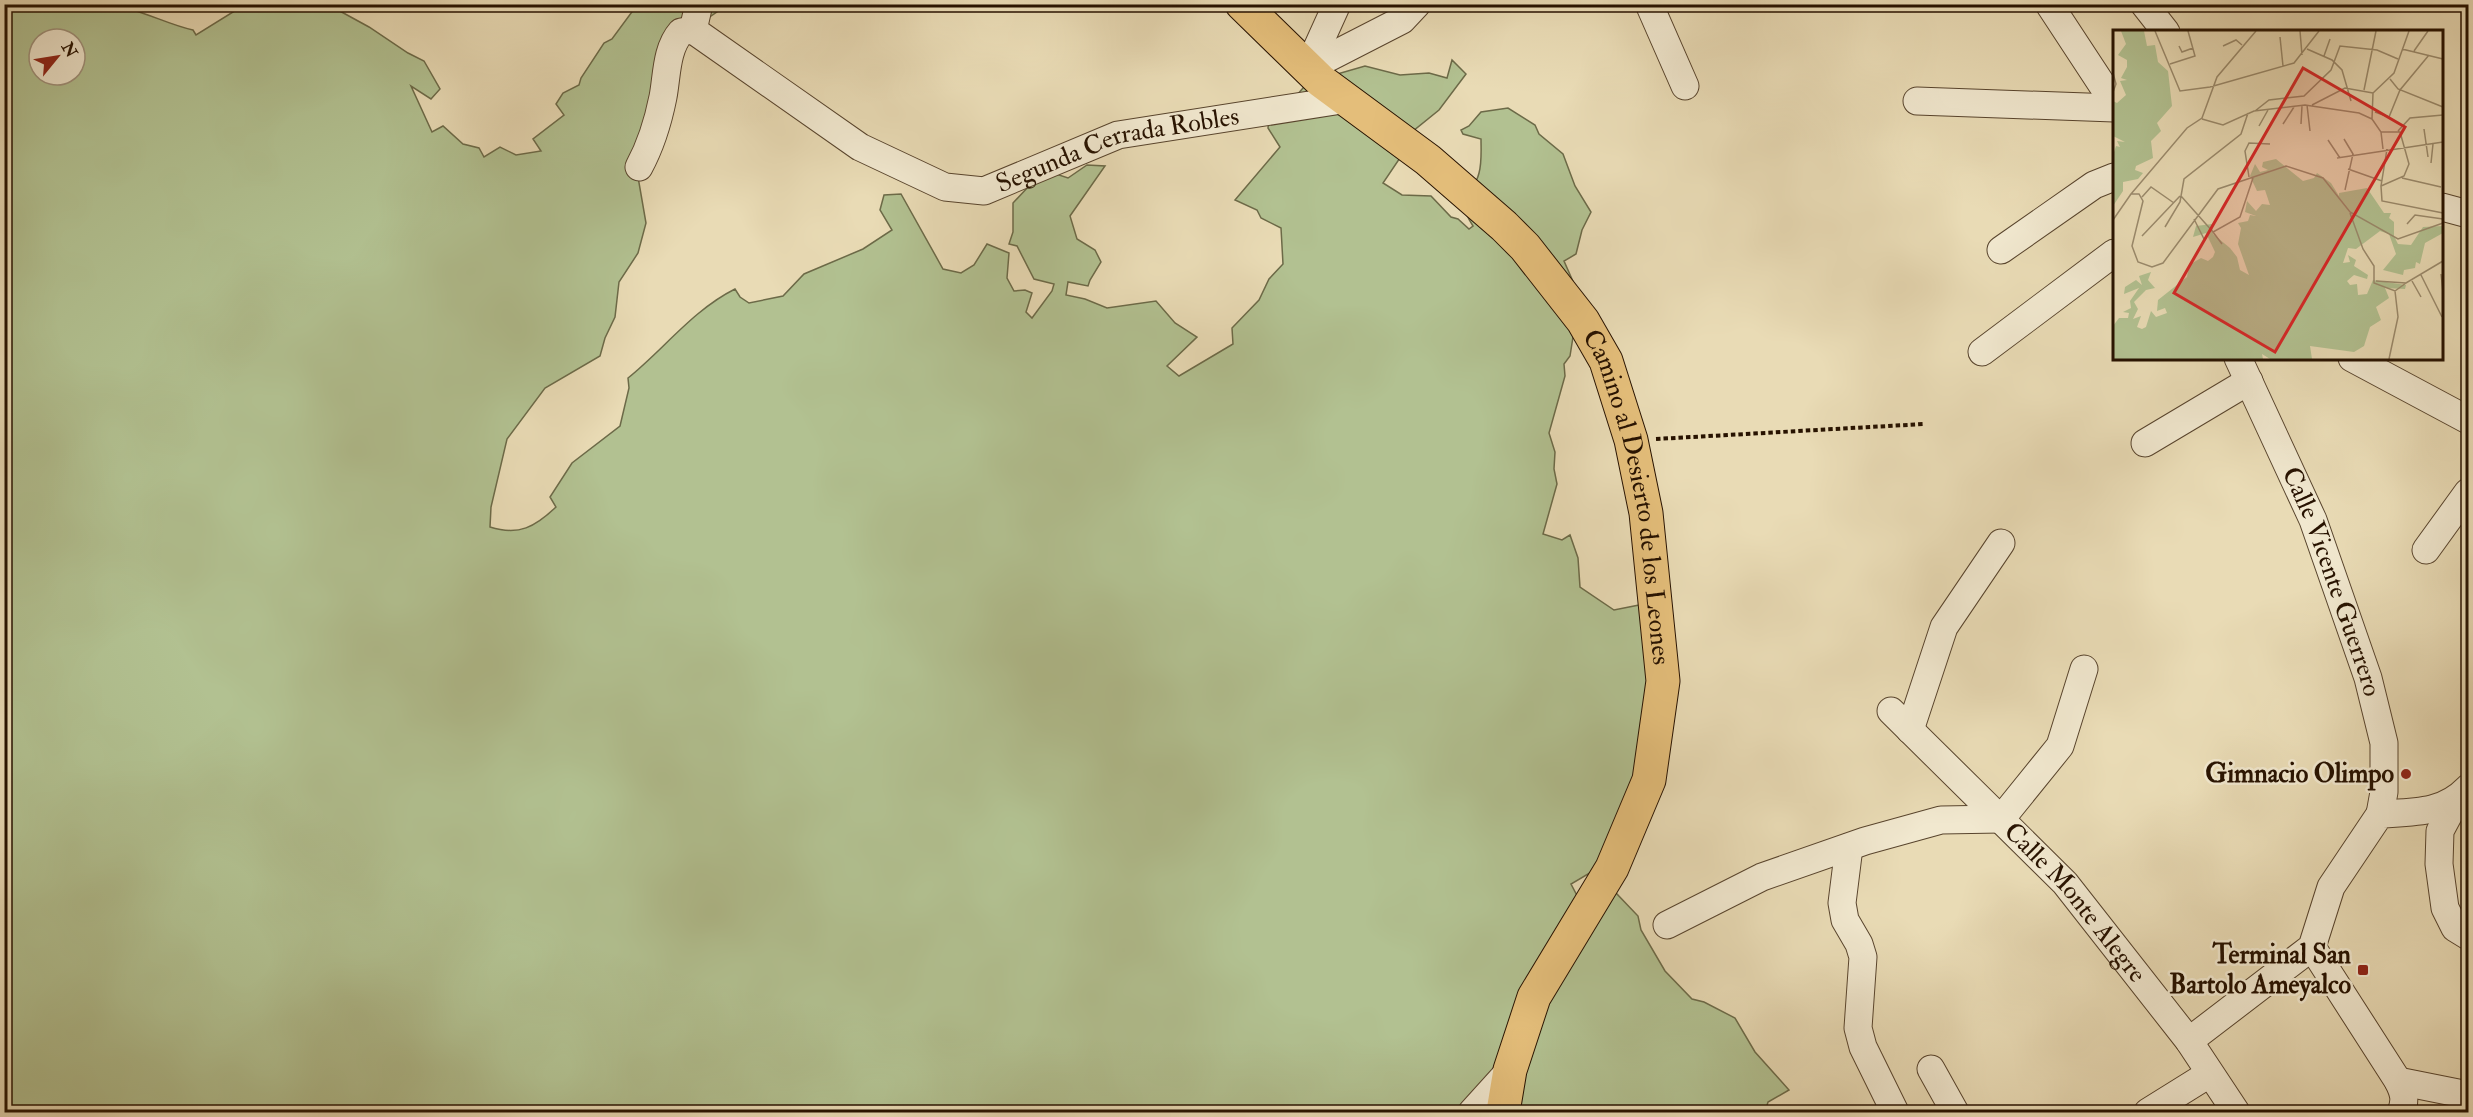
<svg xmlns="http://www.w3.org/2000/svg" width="2473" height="1117" viewBox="0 0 2473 1117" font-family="'IM FELL Double Pica',serif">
  <rect width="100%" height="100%" fill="#e9dbb5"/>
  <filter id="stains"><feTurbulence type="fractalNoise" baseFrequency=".00333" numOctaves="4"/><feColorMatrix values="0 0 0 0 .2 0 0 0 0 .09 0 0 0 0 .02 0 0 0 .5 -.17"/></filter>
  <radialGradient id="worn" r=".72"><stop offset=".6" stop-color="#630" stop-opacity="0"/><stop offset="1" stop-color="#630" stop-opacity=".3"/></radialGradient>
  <path fill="#b2c191" stroke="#6c6a48" stroke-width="1.5" fill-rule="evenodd" d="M327,4l42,23 39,26 16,8 16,28 -9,10 -20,-13 21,46 11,-6 20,18 16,4 5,9 16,-10 16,8 25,-4 -8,-12 31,-24 -8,-11 7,-11 16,-8 2,-7 23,-35 8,-4 25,-34h90l-55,38 -34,134 8,46 -8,30 -19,29 -4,35 -10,21 -5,18 -55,32 -38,51 -16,68 -1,20c29,9 45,0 66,-20l-6,-10 22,-34 48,-37 9,-38 -1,-10c36,-29 65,-68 107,-89l5,8 9,6 34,-7 21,-22 59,-25 29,-19 -12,-20 4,-15 17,-1 42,75 18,4 13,-8 13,-21 22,9 -2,25 7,13 11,-1 7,3 -6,19 6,6 20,-27 2,-7 -20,-5 -17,-33 -8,-2 4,-12v-29l31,-33 24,8 19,-13 18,1 -35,50 7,23 18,11 6,12 -11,18 -2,6 -20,-4 -2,13 19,4 22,9 49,-7 19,22 22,14 -30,29 12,10 54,-32 -1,-16 27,-28 10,-21 14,-15 -2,-36 -20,-10 -4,-8 -22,-10 45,-53 -12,-19 2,-19 27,-14 18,-21 12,3 38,-11 35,9 29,-2 18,5 5,-18 14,14 -27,36 -32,26 -3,16 -21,31 19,12 29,1 20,21 7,2 11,10 4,-3c-21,-32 1,-30 6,-53 3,-11 2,-23 2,-34l-18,-5 -2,-4 8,-4 12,-14 27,-4 27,17 4,9 24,20 12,32 16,26 -9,18 -6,24 -12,7 19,43 -7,14 -6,38 -6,8 1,12 -16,57 6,19 -1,17 3,15 -14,50 19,6 8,-5 8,23 2,29 34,23 25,-5 23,-14 10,16 -16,18 9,76 -60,163 -34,20 11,21 33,-13 23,24 3,14 24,41 27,28 12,3 31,16 20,34 34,38 -21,12 -3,10h-1760v-1107c34,0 69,-3 103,0 29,2 57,19 85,25l3,5 45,-28 9,-2zM39,39h36v36h-36z"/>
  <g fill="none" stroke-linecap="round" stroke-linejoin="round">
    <defs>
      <g id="minor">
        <polyline points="1649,4 1685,86"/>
        <polyline points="2049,4 2114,103"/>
        <polyline points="2144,4 2166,32"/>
        <polyline points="693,30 699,4"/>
        <polyline points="1308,68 1337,4"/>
        <polyline points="1314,73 1324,60 1402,20 1417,4"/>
        <polyline points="1917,101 2114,108"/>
        <path id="s1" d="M639,167c12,-22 19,-45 24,-70 4,-21 3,-48 18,-65l12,-2 167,117 85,40 39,4 134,-56 230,-36"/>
        <polyline points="2442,207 2468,214"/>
        <polyline points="2001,250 2094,185 2114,177"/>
        <polyline points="1982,352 2114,253"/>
        <path id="s2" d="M2238,358l75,162 55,158 16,65v49l-4,22"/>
        <polyline points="2352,358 2468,420"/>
        <polyline points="2145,443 2249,381"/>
        <polyline points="2426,550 2468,492"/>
        <path id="s3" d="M1891,711l174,172 124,158 47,71"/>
        <polyline points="1910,730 1944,627 2001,543"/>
        <polyline points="2456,801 2440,831 2439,864 2445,908 2455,928 2468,936"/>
        <polyline points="1849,847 1842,903 1845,920 1859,944 1863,957 1858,1028 1863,1047 1895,1112"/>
        <polyline points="1667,925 1762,877 1865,841 1941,820 2001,819 2060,746 2084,669"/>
        <path d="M2312,947l86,134c6,12 8,19 3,31"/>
        <path d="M2189,1041l123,-94 19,-60 49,-73c34,-2 63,0 88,-26"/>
        <polyline points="1931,1069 1955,1112"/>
        <polyline points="2398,1081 2468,1095"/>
        <polyline points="1472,1112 1510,1070"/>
        <polyline points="2148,1112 2209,1074"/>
      </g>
      <g id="major">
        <path id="s4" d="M1242,4l79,77 107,79 76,66 21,21 58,74 23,40 25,79 15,73 17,168 -14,99 -37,88 -78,129 -24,73 -7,42"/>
      </g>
    </defs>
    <use href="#minor" stroke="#58442d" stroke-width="29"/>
    <use href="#major" stroke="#271200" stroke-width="35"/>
    <polyline stroke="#271200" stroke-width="4" stroke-dasharray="4.5 3" stroke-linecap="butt" points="1656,439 1924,424"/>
    <use href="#minor" stroke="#f1e8cf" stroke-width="27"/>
    <use href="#major" stroke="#e4be7a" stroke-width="33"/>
  </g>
  <g fill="#8f2418" stroke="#f1e8cf" stroke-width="2">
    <circle cx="2406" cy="774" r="6"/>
    <rect x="2357" y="964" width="12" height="12" rx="3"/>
  </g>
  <g text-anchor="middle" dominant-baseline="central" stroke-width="5" stroke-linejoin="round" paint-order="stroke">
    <g font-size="26" fill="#271200" stroke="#f1e8cf">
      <text stroke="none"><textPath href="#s1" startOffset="633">Segunda Cerrada Robles</textPath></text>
      <text stroke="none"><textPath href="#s4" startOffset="652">Camino al Desierto de los Leones</textPath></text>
      <text stroke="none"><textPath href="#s2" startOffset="243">Calle Vicente Guerrero</textPath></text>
      <text stroke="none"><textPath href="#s3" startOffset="266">Calle Monte Alegre</textPath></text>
    </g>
    <g font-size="26" font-weight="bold" fill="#271200" stroke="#f1e8cf" text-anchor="end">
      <text x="2394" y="774">Gimnacio Olimpo</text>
      <text x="2351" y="955">Terminal San<tspan x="2351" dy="30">Bartolo Ameyalco</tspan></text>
    </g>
  </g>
  <g transform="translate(2113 30)">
    <rect width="330" height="330" fill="#e9dbb5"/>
    <path d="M8,1h23l3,15 8,-1 3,17 10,9 4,35 -15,17 4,8 -10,10 2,17 -17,8 -1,4 8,3 -5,6 -15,3v9l-10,15v-51l3,-9 4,1 -3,-6 8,1 -12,-6v-35l4,2 9,-8 -6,-14 7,-1 -6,-2 6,-11v-7l-9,-5 8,-11zM163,129l27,22 11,-3 3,-5 14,10 8,13v-3l28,-5 17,25h7l-2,5 5,4v14l4,8 13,1 12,-18 20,-1v7l-18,10 -5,21 -4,-2 -1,6 -11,2 -1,5 -20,-5 13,-16 -7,-20 -9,-3 -24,18 -8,-1 -5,15 7,-1 -2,-7 8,5 -2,6 14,9 -1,4 -13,-4 -7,6 3,4 7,-1 1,11 9,-1 6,-14 33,5 -1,4 -20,-1 4,10 -13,9 5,13 -11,7 -6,19 -10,6 -44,-6 2,13h-42l-8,-5 1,5h-150v-33l6,-8h9l1,-5 -6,-1 8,-4 -1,-7 9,-13 -15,6 1,-7 11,-7 6,5 -3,-9 12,-4 -3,8 7,8 -9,2 -12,12 4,7 -5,10 8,-3 -4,11 5,2 4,-2 5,-16 5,6 11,-4 -2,-5 -8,3 1,-11 29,-23 2,-12 12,-7 7,3 5,-4 2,-5 -9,-19 -13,4 3,-11 16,-2 1,10 17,14 7,9 3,13 9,5 -11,-31 3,-16 -3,-5 10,-2 2,-6 6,1 -11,-4 2,-11 9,10 6,-7 8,1 -5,-15 -8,1 -7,-15 5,-12 5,8 8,-2 -6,-3 1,-5z" fill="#b2c191"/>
    <path fill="none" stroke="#9b8b6d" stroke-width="1.5" d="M42,1l25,60 30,-4 84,-24 25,-32M143,1l-39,46 -15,41 -15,10 -56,66h8l4,7 -11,45 6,16 14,5 11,-4 55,-74 68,-23 37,12 27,34 48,27 45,-16M187,1l2,24M167,7l3,29M66,16l3,6 11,-4M110,16l13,-6 6,5M194,19l25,11 10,10 9,31M289,19l41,10M301,21l14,-20M211,26l6,-17M57,34l25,-8 -7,-25M0,43l3,11 -3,8M277,49l8,10 45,18M251,60l12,-59M260,63l21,-20 15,-42M260,63l-1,26 9,13 2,17M194,75l3,26M199,75l33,-17 28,5M142,81l14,-11 35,-4 27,-26 9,-24 37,4 21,9M262,82l14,5 11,-27 29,-35M89,89l21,6 31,-14 51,-6 54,8 13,6M170,94l11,-17M188,94l1,-18M146,96l9,-16M311,99l4,28M285,101l12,-13 33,-3M268,102h19l9,32 -5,12 -23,10 1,15 61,12M231,109l9,15 -8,36M215,110l12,18M224,128l106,-16M318,133l2,-19M235,139l34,12M136,147l-4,-26 4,-8 21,1M289,148l39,9M268,156l6,-37M68,166l32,36M29,167l9,-10 23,16M237,183l13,36 11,17v17l21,8 11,-8M81,189l10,20M0,190l18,-26M294,194l8,-9 28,4M52,197l15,-25 4,-23 57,-45 7,-21M29,206l38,-40M109,214l-9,-12 27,-15 13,-39M328,244l2,18M308,245l21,42M263,251l30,2 37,-22M299,251l9,16M276,329l9,-42 -3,-26"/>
    <path fill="#d62828" fill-opacity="0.15" stroke="#d62828" stroke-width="3" d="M190,38l102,59 -130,225 -101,-59z"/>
    <rect width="330" height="330" fill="none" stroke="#271200" stroke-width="3"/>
  </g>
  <rect width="2473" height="1117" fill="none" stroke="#e9dbb5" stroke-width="24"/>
  <rect x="6" y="6" width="2461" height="1105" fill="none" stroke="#271200" stroke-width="3"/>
  <rect x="12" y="12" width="2449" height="1093" fill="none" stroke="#271200" stroke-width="1.5"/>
  <g transform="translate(57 57) rotate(60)"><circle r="28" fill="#f1e8cf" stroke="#a0927c" stroke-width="1.5"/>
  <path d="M0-4.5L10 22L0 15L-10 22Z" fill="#8f2418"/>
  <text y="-9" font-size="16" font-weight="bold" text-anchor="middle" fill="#271200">N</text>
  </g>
  <rect width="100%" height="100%" filter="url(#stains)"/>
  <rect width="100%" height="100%" fill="url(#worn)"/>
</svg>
